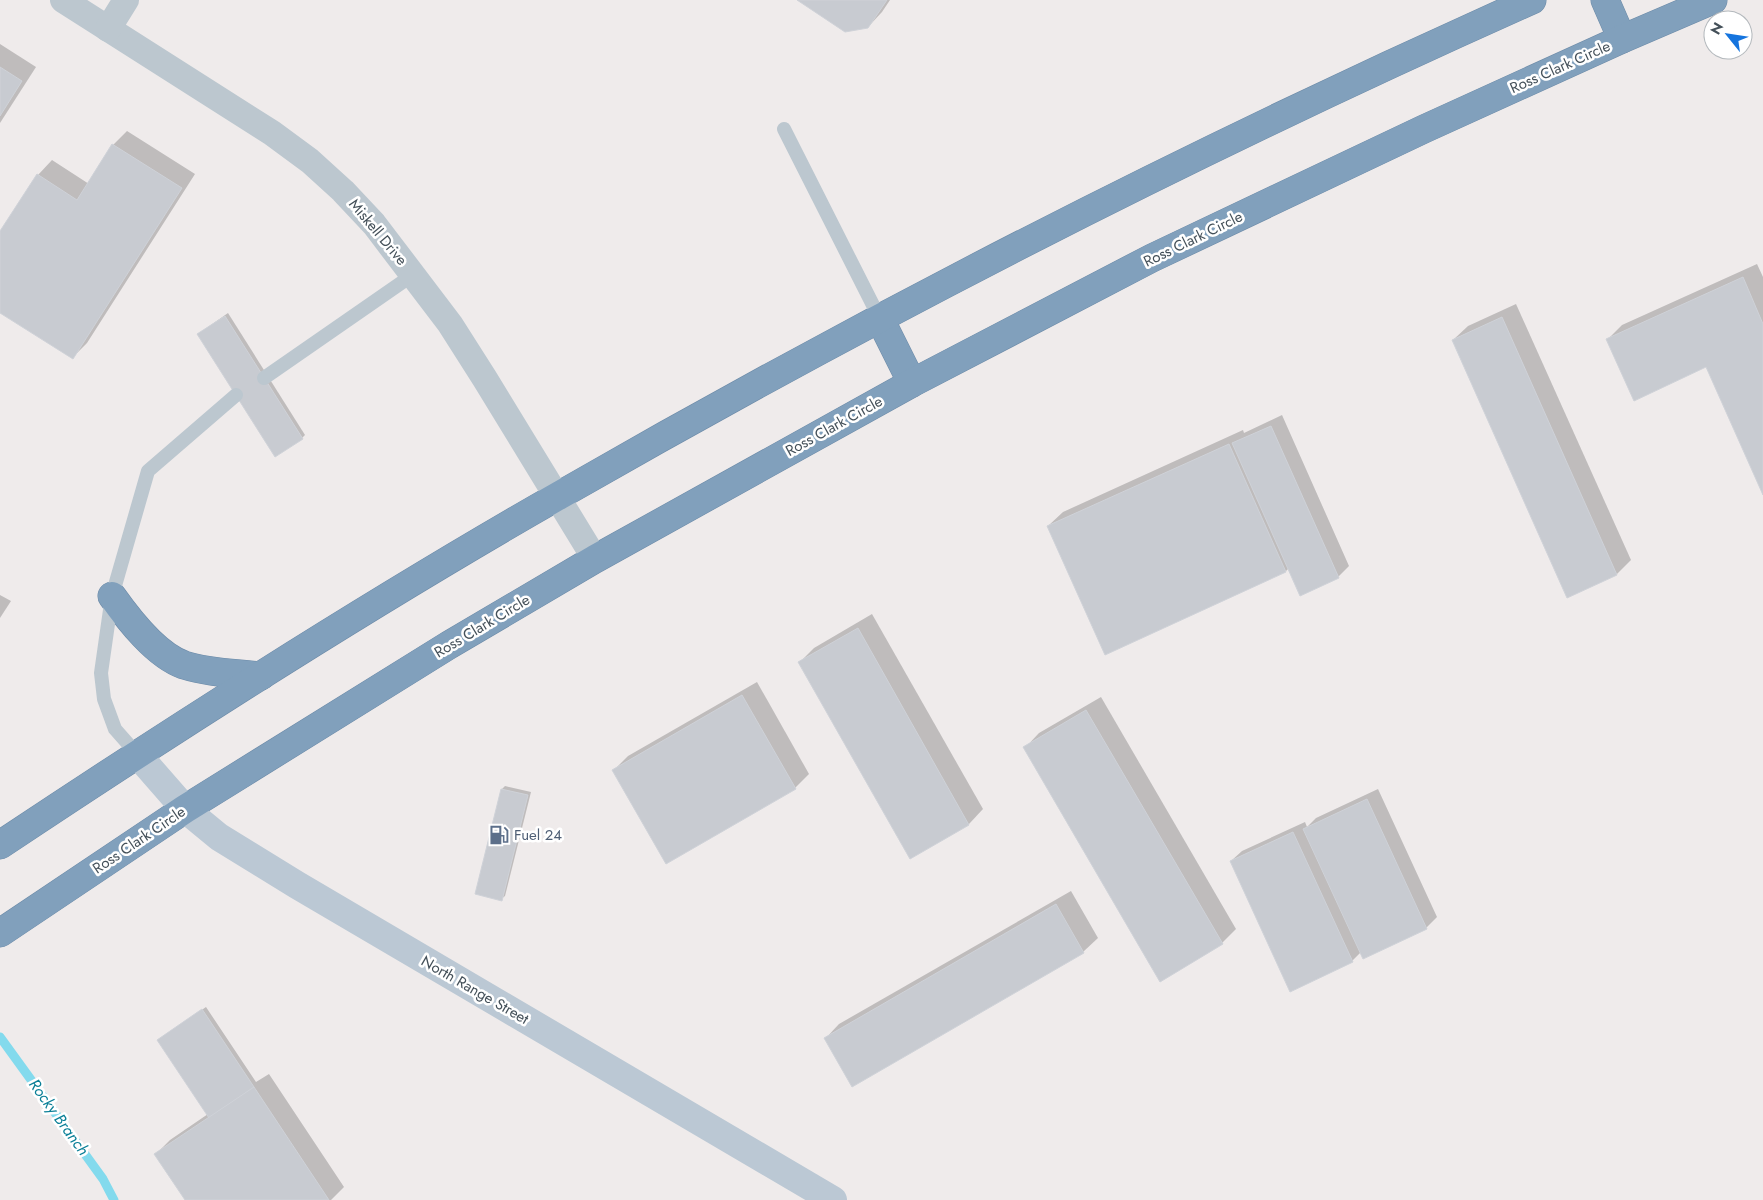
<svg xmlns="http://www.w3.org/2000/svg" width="1763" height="1200" viewBox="0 0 1763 1200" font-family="Jost,sans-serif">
  <rect width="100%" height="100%" fill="#efebeb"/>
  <g fill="#0003">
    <polygon points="799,0 890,0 882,12 868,27"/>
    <polygon points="0,44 36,67 0,123"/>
    <polygon points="127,131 195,174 87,343 72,358 0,311 0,234 38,175 52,160 89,184 113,145"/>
    <polygon points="1757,264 1763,277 1763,492 1707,366 1608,339 1622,325"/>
    <polygon points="1516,304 1631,560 1617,574 1568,596 1453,340 1468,326"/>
    <polygon points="228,313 305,435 302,438 198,334"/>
    <polygon points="1282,415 1349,566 1338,577 1301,594 1289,568 1286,571 1048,526 1063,512 1243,430 1244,433"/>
    <polygon points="0,595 11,601 0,618"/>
    <polygon points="872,614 983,809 969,824 910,857 800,662 814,648"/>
    <polygon points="757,682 809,774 795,788 614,770 628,756"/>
    <polygon points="1101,697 1236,929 1222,943 1025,748 1039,733"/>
    <polygon points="505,786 531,792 505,896 501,899 502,789"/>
    <polygon points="1378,789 1437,917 1426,928 1361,952 1352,961 1231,861 1242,851 1305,822 1307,827 1316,818"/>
    <polygon points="1071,891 1098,938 1083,952 825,1039 839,1024"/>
    <polygon points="206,1007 256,1082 269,1074 344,1187 331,1200 186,1200 156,1154 170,1140 208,1114 162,1037"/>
  </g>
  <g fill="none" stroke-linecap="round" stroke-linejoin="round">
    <polyline stroke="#83daed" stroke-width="9" points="0,1037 103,1179 114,1200"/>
  </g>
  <g fill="#c8cbd1" stroke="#cfd2d8">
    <polygon points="797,0 887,0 868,28 845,32"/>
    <polygon points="0,67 22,81 0,116"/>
    <polygon points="112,144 182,188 73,359 0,313 0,231 37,174 77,200"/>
    <polygon points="1743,277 1763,324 1763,495 1706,367 1634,401 1606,339"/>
    <polygon points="225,316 303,439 275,457 197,334"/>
    <polygon points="1502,317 1617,575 1567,598 1452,340"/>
    <polygon points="1271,426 1339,578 1300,596 1232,443"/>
    <polygon points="1229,444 1286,572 1105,655 1047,526"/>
    <polygon points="858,628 969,825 910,859 798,662"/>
    <polygon points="742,695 796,789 666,864 612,770"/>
    <polygon points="1086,710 1223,944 1160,982 1023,747"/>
    <polygon points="501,789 528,795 502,901 475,894"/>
    <polygon points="1367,799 1427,929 1363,959 1303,829"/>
    <polygon points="1293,832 1353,962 1290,992 1230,861"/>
    <polygon points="1056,904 1084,953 852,1087 824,1038"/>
    <polygon points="202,1009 254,1087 209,1118 157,1040"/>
    <polygon points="254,1087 329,1200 185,1200 154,1154"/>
  </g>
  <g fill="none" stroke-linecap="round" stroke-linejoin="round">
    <defs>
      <g id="highway">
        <polyline points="1605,0 1622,39"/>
        <polyline points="880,319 912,383"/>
        <path d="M112,596c17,24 44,59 72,69 25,8 51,8 77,11"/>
        <path d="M0,845c183,-122 369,-241 560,-350 315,-181 640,-347 972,-495"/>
        <polyline points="0,933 185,809 449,645 595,559 912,383 1152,258 1424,129 1622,39 1713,0"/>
      </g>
    </defs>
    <use href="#highway" stroke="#6d8ba8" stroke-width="29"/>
    <g stroke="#bcc7cf" stroke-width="14">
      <polyline points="784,129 880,319"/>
      <polyline points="264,378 414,274"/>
      <polyline points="137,754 115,729 104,699 101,673 112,596 148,471 236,395"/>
    </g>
    <g stroke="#bcc7cf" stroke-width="26">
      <polyline points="63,0 272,133 310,161 343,191 374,224 450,324 485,379 595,559"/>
      <polyline points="108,29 126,0"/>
    </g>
    <polyline stroke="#bbc8d4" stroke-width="28" points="137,754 185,809 219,837 297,885 833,1200"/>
    <use href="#highway" stroke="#81a0bc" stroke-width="28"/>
  </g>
  <defs>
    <symbol id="fuel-bare" viewBox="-9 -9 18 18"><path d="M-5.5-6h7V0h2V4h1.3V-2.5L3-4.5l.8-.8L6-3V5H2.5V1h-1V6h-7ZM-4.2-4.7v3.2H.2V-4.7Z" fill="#5c6f8a" stroke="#fff" stroke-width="2.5" paint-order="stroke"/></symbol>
  </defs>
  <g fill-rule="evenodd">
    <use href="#fuel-bare" x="485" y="821" width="28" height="28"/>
  </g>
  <g text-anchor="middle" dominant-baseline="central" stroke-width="5" stroke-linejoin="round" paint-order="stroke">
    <g font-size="15" fill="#445059" stroke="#fff">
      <text transform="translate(1560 67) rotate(-24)">Ross Clark Circle</text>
      <text transform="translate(378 232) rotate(50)">Miskell Drive</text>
      <text transform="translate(1193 239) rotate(-26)">Ross Clark Circle</text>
      <text transform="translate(834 426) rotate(-29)">Ross Clark Circle</text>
      <text transform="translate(482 626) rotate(-31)">Ross Clark Circle</text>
      <text transform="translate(139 840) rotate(-34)">Ross Clark Circle</text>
      <text transform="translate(475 990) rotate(30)">North Range Street</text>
    </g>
    <g font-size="15" fill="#4e5e75" stroke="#fff" text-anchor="start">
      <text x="514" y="835">Fuel 24</text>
    </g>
    <g font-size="16" font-style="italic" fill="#0a7f97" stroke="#fff">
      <text transform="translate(59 1117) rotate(54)">Rocky Branch</text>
    </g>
  </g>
  <g transform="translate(1728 35) rotate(300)"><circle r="24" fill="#ffffff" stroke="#b4b9bd"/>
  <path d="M0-4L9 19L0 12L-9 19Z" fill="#1574de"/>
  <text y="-8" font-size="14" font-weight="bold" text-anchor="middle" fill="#445059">N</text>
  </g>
</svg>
